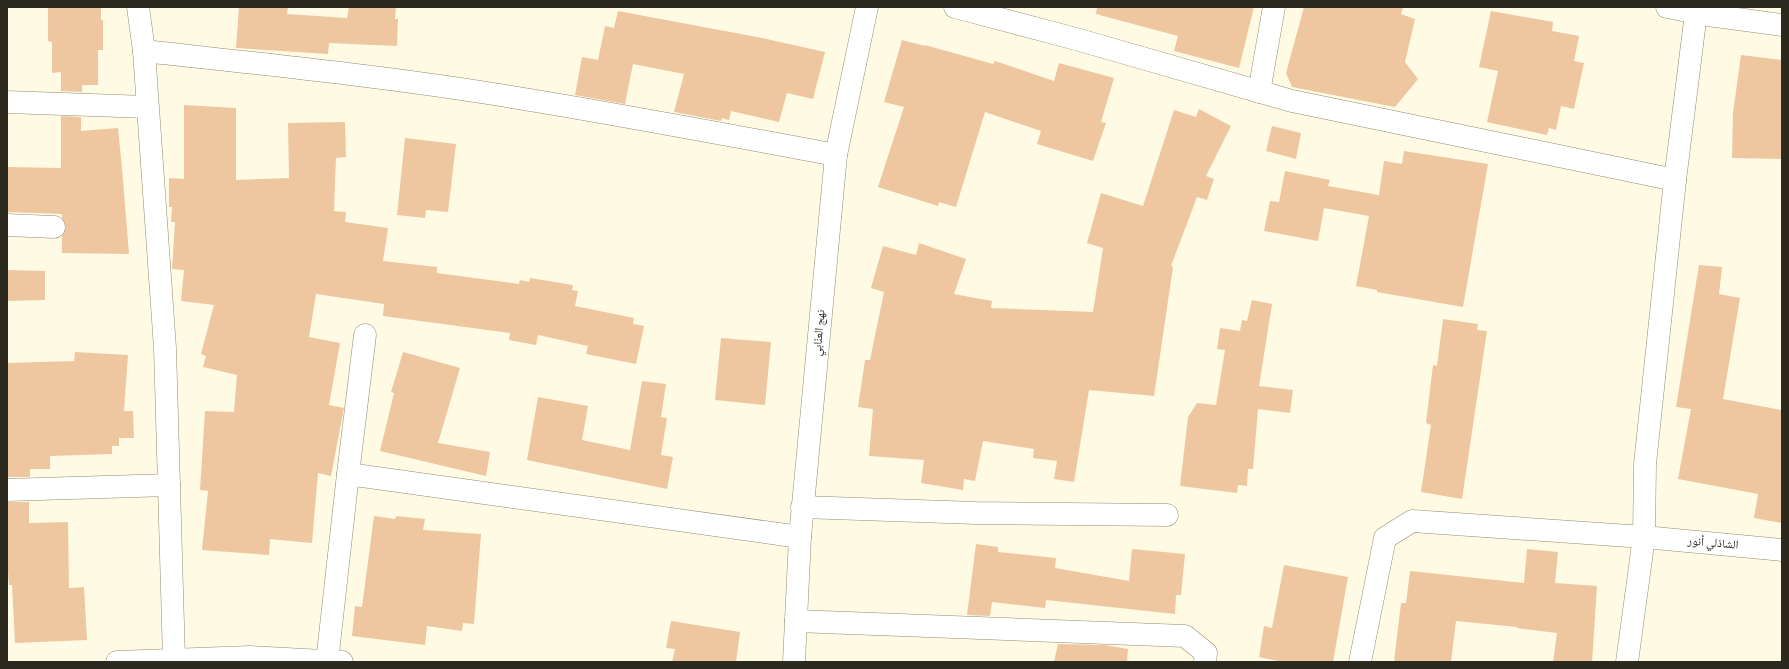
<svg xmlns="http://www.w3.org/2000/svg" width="1789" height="669" viewBox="0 0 1789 669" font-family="'Source Sans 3','Noto Naskh Arabic',sans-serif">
  <rect width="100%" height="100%" fill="#fffae4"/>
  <g fill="#eec7a1">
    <polygon points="48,7 101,7 101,20 103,20 103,50 98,50 98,85 82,85 82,92 61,91 61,72 52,73 52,42 48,41"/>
    <polygon points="239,7 288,7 287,14 347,18 349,7 396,7 395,19 398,19 397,46 329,43 328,54 236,48"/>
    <polygon points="1097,7 1254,7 1239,68 1174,51 1178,36 1096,14"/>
    <polygon points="1304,7 1403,7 1401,14 1415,19 1405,62 1418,79 1395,107 1292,87 1286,73"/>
    <polygon points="618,11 757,37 825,52 813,99 787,93 779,122 731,111 729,120 722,118 721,121 674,112 684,74 633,64 625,104 575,95 582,57 598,60 605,26 614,28"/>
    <polygon points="1491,11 1553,22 1552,31 1579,36 1574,61 1584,63 1574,109 1561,106 1556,130 1549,128 1547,135 1487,122 1498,71 1479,67"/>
    <polygon points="902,40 925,46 925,45 993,64 995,61 1054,81 1059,63 1114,78 1101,122 1106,123 1093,161 1037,144 1041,131 985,112 956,207 939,202 938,206 878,187 904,107 884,102"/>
    <polygon points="1741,55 1782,60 1782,159 1732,158 1733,113"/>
    <polygon points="184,105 236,108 236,180 289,178 288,123 345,122 346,157 336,158 334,211 346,212 345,222 388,228 383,261 437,267 437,273 519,284 520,280 529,282 530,278 573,285 572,290 578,291 575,306 634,318 633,324 644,326 636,364 586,354 588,346 538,335 536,345 509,340 510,333 383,316 384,304 316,294 309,337 340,343 329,405 344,408 331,476 318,473 312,543 270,539 269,555 202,550 208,491 200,490 205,411 234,412 237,375 203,367 206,356 201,354 214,305 181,301 184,270 172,269 175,222 171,222 172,207 169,207 169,178 184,179"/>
    <polygon points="1199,109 1231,126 1206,176 1214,179 1207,200 1197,197 1171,266 1173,267 1154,396 1089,390 1074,482 1054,479 1057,461 1033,458 1034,449 983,441 975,481 964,479 963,490 921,483 924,460 869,456 873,409 858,407 865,360 870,360 884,292 871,288 883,246 916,255 919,243 966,259 954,294 992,301 991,308 1093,312 1103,248 1087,243 1101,193 1143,206 1174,110 1196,117"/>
    <polygon points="61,116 81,117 81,131 118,128 122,168 129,254 62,253 62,236 66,227 62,218 62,214 7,212 7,167 61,168"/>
    <polygon points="1272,126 1301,133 1296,159 1266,151"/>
    <polygon points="405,138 456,144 448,212 426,210 425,218 397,215"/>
    <polygon points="1404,151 1488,164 1463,307 1377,292 1377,290 1356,286 1369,216 1324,208 1318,241 1264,231 1270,201 1279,202 1285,171 1330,180 1328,186 1379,195 1384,161 1402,164"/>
    <polygon points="1699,265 1722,267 1719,294 1740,298 1723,399 1782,410 1782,523 1754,518 1758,494 1678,479 1691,409 1676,407"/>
    <polygon points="7,270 45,271 45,300 7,301"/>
    <polygon points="1252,300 1272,304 1259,386 1293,390 1290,413 1258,409 1253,469 1248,469 1247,486 1238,485 1237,493 1180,486 1188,417 1197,403 1216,405 1225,350 1217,349 1220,328 1240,331 1242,320 1247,321"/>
    <polygon points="1443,319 1478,324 1477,330 1487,331 1462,499 1421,492 1431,425 1426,423 1433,365 1437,366"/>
    <polygon points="721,338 771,342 765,405 715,400"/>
    <polygon points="75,352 128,355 124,411 133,411 134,438 119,438 119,446 112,446 112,454 50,456 50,469 30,469 30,477 7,477 7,363 74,361"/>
    <polygon points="403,352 460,368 438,443 490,452 486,476 380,451 394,393 391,392"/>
    <polygon points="642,381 666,384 661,417 667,418 661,455 673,457 667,489 527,460 538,397 588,406 582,440 630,450"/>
    <polygon points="7,502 29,502 29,523 68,522 69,588 84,587 87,640 15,643 12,585 9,585 7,558"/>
    <polygon points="374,516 395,519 396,516 425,519 423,530 481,534 474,624 463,623 462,631 427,626 425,645 352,636 355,606 362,607"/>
    <polygon points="976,544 998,547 998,552 1056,558 1055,568 1129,581 1132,549 1185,554 1181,595 1176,595 1175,614 1046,600 1045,608 992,602 990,616 967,615"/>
    <polygon points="1527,549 1558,552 1555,583 1597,586 1592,662 1553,662 1557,633 1517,628 1517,627 1456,621 1451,662 1394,662 1401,603 1406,603 1410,571 1524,583"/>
    <polygon points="1284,565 1348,577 1333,662 1283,662 1259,657 1264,626 1272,628"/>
    <polygon points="671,621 740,632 736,662 672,662 675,649 666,648"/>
    <polygon points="1058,644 1105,645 1128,649 1127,662 1054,662"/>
  </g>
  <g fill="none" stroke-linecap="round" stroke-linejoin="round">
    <defs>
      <g id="minor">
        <polyline points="138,7 144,51 165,348 174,659"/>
        <polyline points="955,7 1076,39 1292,101 1675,180"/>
        <path d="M144,51c118,13 238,25 356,44 112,18 224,39 336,60"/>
        <polyline points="1259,92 1274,7"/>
        <polyline points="7,102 147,107"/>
        <polyline points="7,225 54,227"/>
        <polyline points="348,474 365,335"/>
        <polyline points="7,490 169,485"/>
        <polyline points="802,507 976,513 1167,515"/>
        <polyline points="796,621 1185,636 1206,653 1205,662"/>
        <polyline points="117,662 250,657 342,662"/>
        <polyline points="327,662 348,474 800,537"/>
        <polyline points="794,662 800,537 836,155 867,7"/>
        <polyline points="1360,662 1385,538 1412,521 1644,537 1782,550"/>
        <polyline points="1627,662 1644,537 1645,464 1675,180 1696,13"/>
      </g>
      <polyline id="tertiary" points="1667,7 1708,15 1782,25"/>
    </defs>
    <use href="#minor" stroke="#918c72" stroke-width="23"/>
    <use href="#tertiary" stroke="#918c72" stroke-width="23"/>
    <use href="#minor" stroke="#fff" stroke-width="22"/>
    <use href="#tertiary" stroke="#fff" stroke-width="22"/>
  </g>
  <g text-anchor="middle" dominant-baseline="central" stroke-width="3" stroke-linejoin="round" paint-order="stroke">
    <g font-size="12" fill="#2c2a1f" stroke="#fff">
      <text transform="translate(819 333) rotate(-85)">نهج العنّابي</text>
      <text transform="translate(1713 543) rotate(5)">الشاذلي أنور</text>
    </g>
  </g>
  <rect width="1789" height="669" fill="none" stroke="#2c2a1f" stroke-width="16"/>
</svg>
